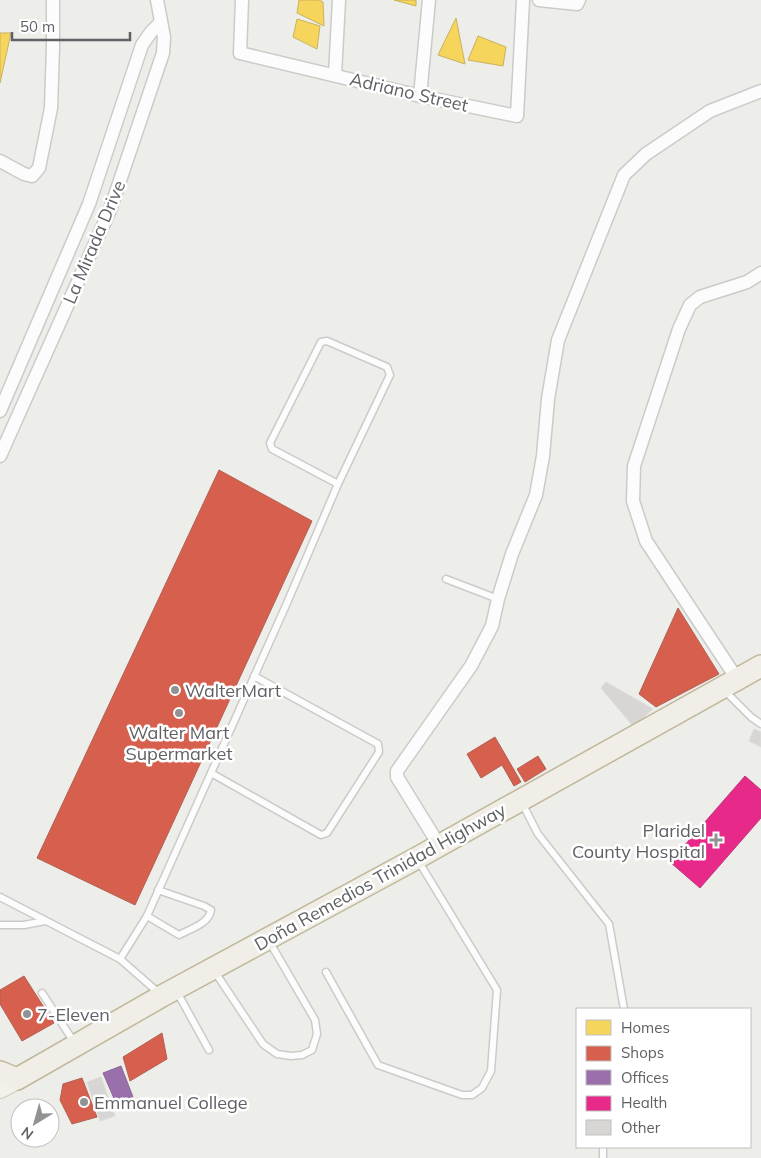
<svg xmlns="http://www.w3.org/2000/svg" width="761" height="1158" viewBox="0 0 761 1158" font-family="Mulish,sans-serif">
  <rect width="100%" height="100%" fill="#edede9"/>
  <g fill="#f6d55c" stroke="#c9b25f">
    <polygon points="299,0 319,0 323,2 324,26 297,13"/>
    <polygon points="394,0 416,0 416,6"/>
    <polygon points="456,18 465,64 438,55"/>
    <polygon points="297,19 320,26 317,49 293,37"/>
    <polygon points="0,33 11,33 0,83"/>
    <polygon points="478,36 506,47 503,66 468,60"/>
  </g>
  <g fill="#d6604d" stroke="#b26054">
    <polygon points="219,470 312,521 135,905 37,858"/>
    <polygon points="678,608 719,674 656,707 639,694"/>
    <polygon points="495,737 521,782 514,786 502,765 481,778 467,754"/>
    <polygon points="538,756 546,769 525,782 517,769"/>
    <polygon points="24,976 54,1023 22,1041 0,1004 0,990"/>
    <polygon points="162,1033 167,1059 130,1081 123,1057"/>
    <polygon points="82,1078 97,1117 72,1124 60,1100 63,1084"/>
  </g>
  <polygon fill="#9970ab" stroke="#886c96" points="121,1066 133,1097 116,1103 103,1073"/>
  <polygon fill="#e7298a" stroke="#be3a7f" points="745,776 761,790 761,818 700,888 670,862"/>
  <g fill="#d7d6d4" stroke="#dcdcd8">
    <polygon points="606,682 653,709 633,726 601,688"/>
    <polygon points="754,729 761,732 761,747 749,741"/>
    <polygon points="101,1077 115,1116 100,1121 87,1082"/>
  </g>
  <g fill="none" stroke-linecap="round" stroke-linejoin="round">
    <defs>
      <g id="service">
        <polyline points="446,579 498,599"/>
        <polyline points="725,691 751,717 761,724"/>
        <polyline points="211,773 321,835 327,833 379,752 378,744 254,676"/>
        <polyline points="522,803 538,834 609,924 624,1009"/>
        <polyline points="0,897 120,959 160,994"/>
        <path d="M147,916l32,19c11,-6 30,-11 32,-25l-7,-4 -46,-16"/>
        <polyline points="0,925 24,925 45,921"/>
        <polyline points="120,959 147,916 287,603 338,484 390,375 387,367 327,341 321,342 270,443 272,449 338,484"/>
        <polyline points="215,972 263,1044 277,1054 291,1056 302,1055 312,1050 317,1034 315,1020 269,941"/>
        <polyline points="326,972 378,1065 462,1095 472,1095 482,1088 491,1071 497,990 419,862"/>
        <polyline points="177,992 209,1050"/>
        <polyline points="42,993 74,1042"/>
        <polyline points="603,1158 603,1147"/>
      </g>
      <g id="minor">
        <polyline points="242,0 240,53 420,96 517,116 523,0"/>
        <polyline points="539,0 577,4 579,0"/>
        <polyline points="335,75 339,0"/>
        <polyline points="420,96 429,0"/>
        <polyline points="0,161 24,174 32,176 39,168 51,108 53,47 53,0"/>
        <polyline points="0,411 89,204 142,45 151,32 161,22"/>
        <polyline points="0,456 110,210 163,53 164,37 157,0"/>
        <polyline points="737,679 646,541 633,501 634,466 679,329 690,305 700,297 747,282 761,273"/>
        <polyline points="439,845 397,777 397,771 471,666 492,626 498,599 512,554 536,495 543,456 548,399 558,340 624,175 646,154 710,111 761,91"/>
      </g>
      <polyline id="primary" points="0,1088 17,1079"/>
      <polyline id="trunk" points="0,1072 17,1079 162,996 417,858 761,666"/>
    </defs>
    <use href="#service" stroke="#cbcbca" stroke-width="9"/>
    <use href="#minor" stroke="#cbcbca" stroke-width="15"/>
    <use href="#primary" stroke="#d2cdba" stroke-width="22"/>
    <use href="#trunk" stroke="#c0b89a" stroke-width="24"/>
    <use href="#service" stroke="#fcfcfc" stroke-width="6"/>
    <use href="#minor" stroke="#fcfcfc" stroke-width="12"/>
    <use href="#primary" stroke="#f2f1ea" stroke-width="20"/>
    <use href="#trunk" stroke="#f0eee7" stroke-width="21"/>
  </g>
  <g fill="#919293" stroke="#fff" stroke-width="2">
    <circle cx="175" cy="690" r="5"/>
    <circle cx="179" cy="713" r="5"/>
    <path d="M713.5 832.5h5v5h5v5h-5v5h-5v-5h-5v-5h5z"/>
    <circle cx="27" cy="1014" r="5"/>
    <circle cx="84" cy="1102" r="5"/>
  </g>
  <g text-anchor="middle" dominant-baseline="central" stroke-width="5" stroke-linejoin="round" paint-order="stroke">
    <g font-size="18" fill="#5f6165" stroke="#fff">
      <text transform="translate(409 92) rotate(13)">Adriano Street</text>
      <text transform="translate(94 242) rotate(-67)">La Mirada Drive</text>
      <text transform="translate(380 877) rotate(-29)">Doña Remedios Trinidad Highway</text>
    </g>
    <g font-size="18" fill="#5f6165" stroke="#fff" text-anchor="start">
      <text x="185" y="690">WalterMart</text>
      <text x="179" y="732" text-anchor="middle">Walter Mart<tspan x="179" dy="21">Supermarket</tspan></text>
      <text x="705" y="830" text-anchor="end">Plaridel<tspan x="705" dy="21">County Hospital</tspan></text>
      <text x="37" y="1014">7-Eleven</text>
      <text x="94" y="1102">Emmanuel College</text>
    </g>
  </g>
  <rect x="576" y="1008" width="175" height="140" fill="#ffffff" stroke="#bfc0c1"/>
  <rect x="586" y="1020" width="25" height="15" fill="#f6d55c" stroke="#bfc0c1"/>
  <text x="621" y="1033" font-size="15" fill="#5f6165">Homes</text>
  <rect x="586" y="1046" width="25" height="15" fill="#d6604d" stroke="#bfc0c1"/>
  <text x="621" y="1058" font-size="15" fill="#5f6165">Shops</text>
  <rect x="586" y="1070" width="25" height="15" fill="#9970ab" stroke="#bfc0c1"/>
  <text x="621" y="1083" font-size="15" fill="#5f6165">Offices</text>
  <rect x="586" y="1096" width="25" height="15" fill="#e7298a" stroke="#bfc0c1"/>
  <text x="621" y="1108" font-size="15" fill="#5f6165">Health</text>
  <rect x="586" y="1120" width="25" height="15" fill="#d7d6d4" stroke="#bfc0c1"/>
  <text x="621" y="1133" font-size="15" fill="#5f6165">Other</text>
  <g transform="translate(35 1123) rotate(217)"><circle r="24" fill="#ffffff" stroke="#bfc0c1"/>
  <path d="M0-4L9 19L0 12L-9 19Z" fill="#919293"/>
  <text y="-8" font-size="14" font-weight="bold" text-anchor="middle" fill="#5f6165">N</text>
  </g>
  <path d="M12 32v8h118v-8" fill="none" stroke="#5f6165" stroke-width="2.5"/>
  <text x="20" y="32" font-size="15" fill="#5f6165" stroke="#ffffff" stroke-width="4" paint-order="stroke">50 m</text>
</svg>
